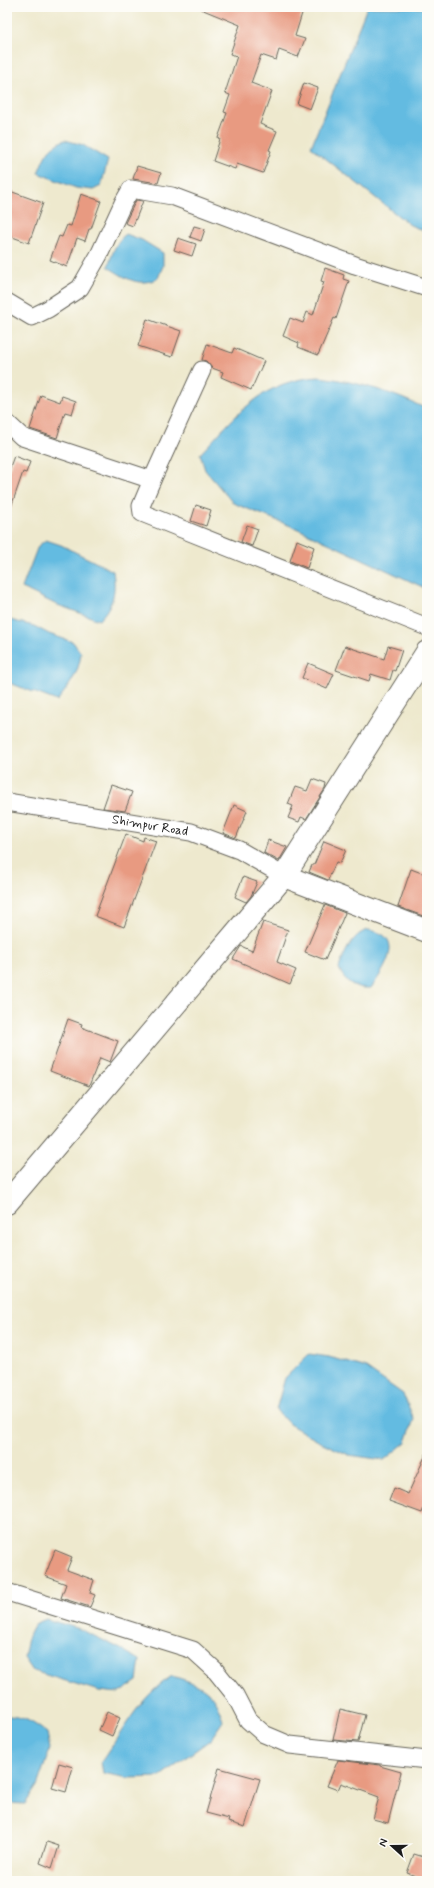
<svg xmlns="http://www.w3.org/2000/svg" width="434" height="1888" viewBox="0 0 434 1888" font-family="Mynerve,sans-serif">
  <rect width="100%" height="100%" fill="#fdfcf7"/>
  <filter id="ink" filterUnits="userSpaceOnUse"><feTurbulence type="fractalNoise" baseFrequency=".025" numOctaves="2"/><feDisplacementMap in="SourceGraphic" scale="8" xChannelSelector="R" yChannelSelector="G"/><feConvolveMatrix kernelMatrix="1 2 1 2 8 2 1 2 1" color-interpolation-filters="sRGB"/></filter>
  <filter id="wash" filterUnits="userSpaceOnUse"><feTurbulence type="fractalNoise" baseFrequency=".012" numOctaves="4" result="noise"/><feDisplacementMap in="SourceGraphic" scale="16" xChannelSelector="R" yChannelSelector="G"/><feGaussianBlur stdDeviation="0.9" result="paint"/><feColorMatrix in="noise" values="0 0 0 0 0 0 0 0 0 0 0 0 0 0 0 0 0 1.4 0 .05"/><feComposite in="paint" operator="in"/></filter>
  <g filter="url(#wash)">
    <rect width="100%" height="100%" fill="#eee9ce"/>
    <g fill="#64bbe1" stroke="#406c7e">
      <polygon points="367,7 427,8 427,232 410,225 311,147"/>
      <path d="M65,140l18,5 25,15 -7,26 -8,4 -17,-2 -38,-15c7,-17 9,-26 27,-33z"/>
      <path d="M126,234l16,6 21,13v13l-5,12c-20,10 -32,0 -50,-11 4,-12 7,-25 18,-33z"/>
      <path d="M320,377c39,5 71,15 107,32v180l-131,-61 -63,-25 -28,-33 -5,-16c36,-38 63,-75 120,-77z"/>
      <path d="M46,540l15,5 52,26c3,21 1,33 -14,49l-44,-16 -33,-16 16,-42z"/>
      <path d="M10,620l24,6 15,8 24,8 8,11c-2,20 -11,32 -24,48l-50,-19v-61z"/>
      <path d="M368,930c39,5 17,39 3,58 -15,1 -26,-5 -32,-20 5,-14 13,-34 29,-38z"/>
      <polygon points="309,1354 329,1357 366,1368 403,1394 414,1419 406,1442 384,1460 349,1455 318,1441 289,1424 276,1410 285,1378"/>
      <polygon points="46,1619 80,1629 119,1648 140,1660 137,1681 119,1693 99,1691 33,1671 24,1658 28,1638 35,1624"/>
      <path d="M172,1676c30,9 42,13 51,45l-13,19 -51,37 -31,1 -25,-5 -2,-11c23,-32 37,-64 71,-86z"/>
      <path d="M7,1716c17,0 27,7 40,17l3,16 -13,37 -12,18 -18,-1z"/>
    </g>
    <g id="blocks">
      <g fill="#e89a81">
        <polygon points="196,7 304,7 295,36 305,39 298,57 279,50 276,60 261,55 251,83 272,91 260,124 277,131 269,150 271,151 263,173 237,164 235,169 213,161 220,139 218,138 227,113 224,112 230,95 225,93 237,56 230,54 240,25"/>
        <polygon points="304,83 318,88 310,109 297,104"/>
        <polygon points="137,166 161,173 158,183 133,179"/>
        <polygon points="7,190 43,203 29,243 7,235"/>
        <polygon points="81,194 101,201 91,229 89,229 85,241 77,238 67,267 50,260 59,236 62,237 67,225 71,226"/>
        <polygon points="136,200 143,201 133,226 125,223"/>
        <polygon points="194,226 205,229 201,241 190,237"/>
        <polygon points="178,238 196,244 192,256 174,250"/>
        <polygon points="325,268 344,275 343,279 349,281 336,319 334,318 318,355 298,347 299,343 283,336 290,318 303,323 307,312 313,315 324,282 321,281"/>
        <polygon points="147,319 181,331 172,357 138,346"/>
        <polygon points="207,344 232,353 234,348 264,361 251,390 221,377 223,372 212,368 206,361 202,360"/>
        <polygon points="41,395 60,402 62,396 76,401 72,414 65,412 57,438 30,429"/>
        <polygon points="14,456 30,462 26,473 23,472 9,513 7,513 7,475"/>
        <polygon points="196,505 211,510 206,526 191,521"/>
        <polygon points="247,525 258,529 252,546 241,542"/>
        <polygon points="297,540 314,547 307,568 290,561"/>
        <polygon points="345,646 384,659 388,646 402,650 395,671 393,670 390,680 371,674 369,681 336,670"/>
        <polygon points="308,663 334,674 327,689 302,678"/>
        <polygon points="312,779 326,784 325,789 306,819 301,817 299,822 288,818 293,806 288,804 295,787 307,791"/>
        <polygon points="111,785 132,792 125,811 103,808"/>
        <polygon points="234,805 247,811 236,838 223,833"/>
        <polygon points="126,834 143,841 144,837 156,841 124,927 95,916"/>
        <polygon points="268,840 287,847 279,861 264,853"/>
        <polygon points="324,841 346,850 340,863 336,862 328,880 309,872 312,865 314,865"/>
        <polygon points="411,869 427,875 426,917 398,907"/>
        <polygon points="243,877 257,882 251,896 246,902 235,897"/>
        <polygon points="325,905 345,913 325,960 305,952"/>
        <polygon points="263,922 288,930 277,962 296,970 290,984 233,959 241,946 252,951"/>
        <polygon points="68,1019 82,1024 81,1027 118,1041 110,1062 100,1058 89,1086 50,1071"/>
        <polygon points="427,1452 427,1500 422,1513 389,1501 394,1488 408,1494"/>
        <polygon points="55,1550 72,1557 67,1570 94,1580 90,1593 95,1595 90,1607 61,1598 66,1584 45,1576"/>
        <polygon points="340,1709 365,1715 358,1742 333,1740"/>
        <polygon points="107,1712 120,1718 112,1736 99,1730"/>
        <polygon points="338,1760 380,1765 380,1766 401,1772 388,1823 373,1819 379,1797 341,1783 338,1790 327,1786"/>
        <polygon points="59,1763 73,1767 66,1792 52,1788"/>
        <polygon points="219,1768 260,1779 245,1827 228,1822 229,1819 206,1813"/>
        <polygon points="47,1842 59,1846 52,1868 40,1863"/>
        <polygon points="414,1854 427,1858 427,1880 407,1873"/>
      </g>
    </g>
  </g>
  <g filter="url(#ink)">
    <use href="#blocks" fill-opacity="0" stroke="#66645a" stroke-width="1"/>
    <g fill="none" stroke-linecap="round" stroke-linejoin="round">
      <defs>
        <g id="street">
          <polyline points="7,302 32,317 48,309 80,288 99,255 123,203 131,189 172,196 355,265 427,288"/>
          <polyline points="7,423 22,437 152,480 141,506 142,513 427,627"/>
          <polyline points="152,480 202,370"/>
          <path id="s1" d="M7,802l184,30 48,18 45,26"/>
          <polyline points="7,1592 193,1650 215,1670 235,1695 248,1720 264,1734 290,1745 427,1760"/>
        </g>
        <g id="secondary">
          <polyline points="284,876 427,931"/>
          <polyline points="7,1203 284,876 427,652"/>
        </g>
      </defs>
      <use href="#street" stroke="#66645a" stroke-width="19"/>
      <use href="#secondary" stroke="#66645a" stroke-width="24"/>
      <use href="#street" stroke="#fff" stroke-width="17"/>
      <use href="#secondary" stroke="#fff" stroke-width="22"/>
    </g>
  </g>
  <g text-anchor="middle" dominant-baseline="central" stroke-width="3" stroke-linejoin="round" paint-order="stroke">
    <g font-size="13" fill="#1c1c1c" stroke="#fdfcf7">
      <text stroke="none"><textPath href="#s1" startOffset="145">Shimpur Road</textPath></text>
    </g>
  </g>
  <rect width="434" height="1888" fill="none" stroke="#fdfcf7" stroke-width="24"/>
  <g transform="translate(392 1846) rotate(291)" stroke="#fdfcf7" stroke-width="3" paint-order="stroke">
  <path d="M0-3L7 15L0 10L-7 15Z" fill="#1c1c1c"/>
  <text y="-6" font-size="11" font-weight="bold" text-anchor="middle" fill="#1c1c1c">N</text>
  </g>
</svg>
